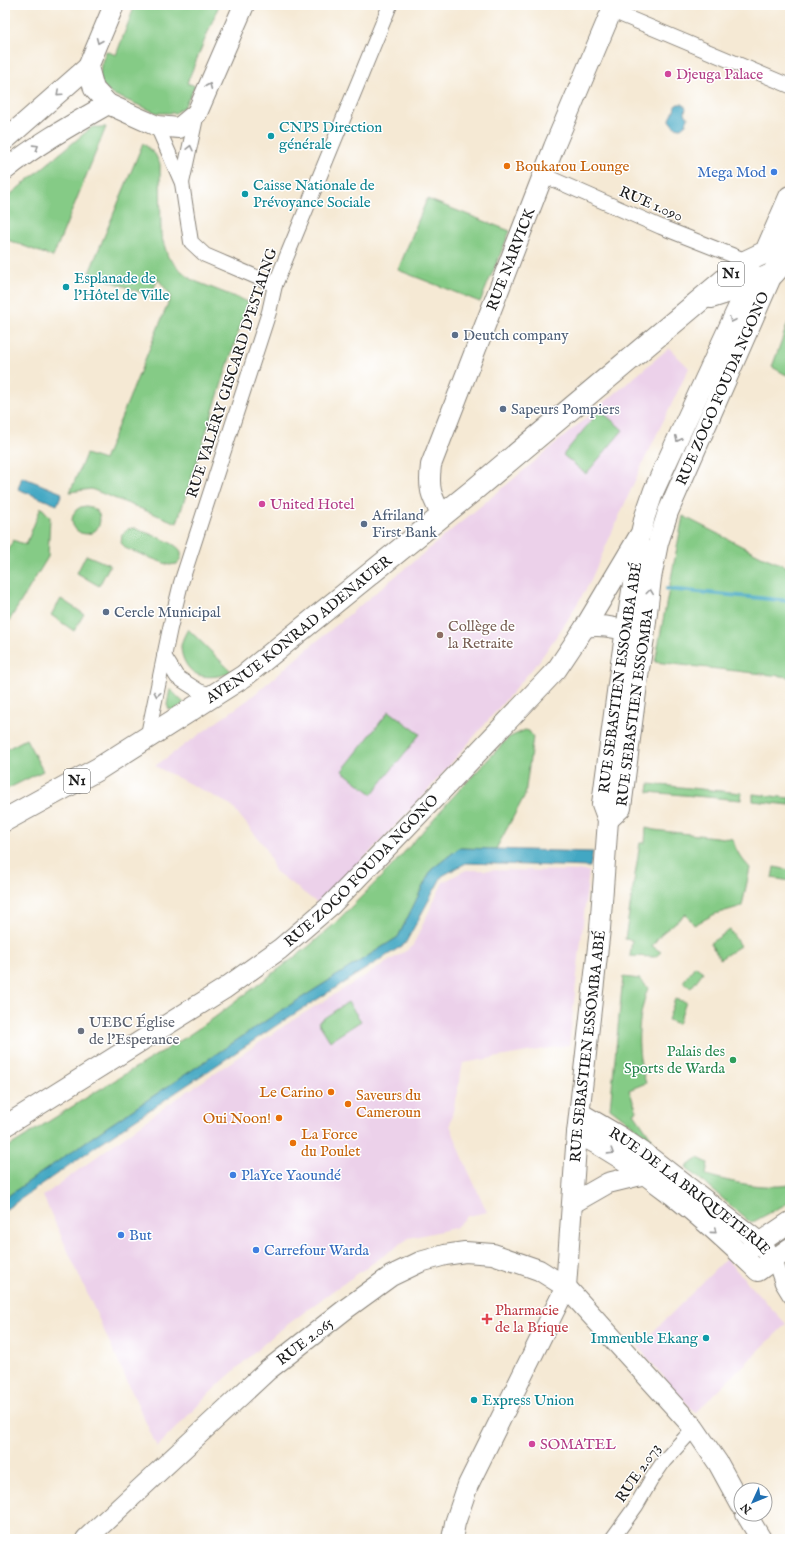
<svg xmlns="http://www.w3.org/2000/svg" width="795" height="1544" viewBox="0 0 795 1544" font-family="'IM FELL English',serif">
  <rect width="100%" height="100%" fill="#fff"/>
  <filter id="ink" filterUnits="userSpaceOnUse"><feTurbulence type="fractalNoise" baseFrequency=".025" numOctaves="2"/><feDisplacementMap in="SourceGraphic" scale="8" xChannelSelector="R" yChannelSelector="G"/><feConvolveMatrix kernelMatrix="1 2 1 2 8 2 1 2 1" color-interpolation-filters="sRGB"/></filter>
  <filter id="wash" filterUnits="userSpaceOnUse"><feTurbulence type="fractalNoise" baseFrequency=".012" numOctaves="4" result="noise"/><feDisplacementMap in="SourceGraphic" scale="16" xChannelSelector="R" yChannelSelector="G"/><feGaussianBlur stdDeviation="0.9" result="paint"/><feColorMatrix in="noise" values="0 0 0 0 0 0 0 0 0 0 0 0 0 0 0 0 0 1.4 0 .05"/><feComposite in="paint" operator="in"/></filter>
  <g filter="url(#wash)">
    <rect width="100%" height="100%" fill="#f5e9d4"/>
    <g fill="#ecd1ea">
      <polygon points="669,348 689,368 641,467 589,584 567,621 539,661 423,796 320,905 275,871 266,848 231,805 155,766 249,699 306,650 516,477"/>
      <polygon points="466,870 589,871 569,1045 463,1063 450,1125 467,1168 487,1212 468,1216 455,1228 409,1238 334,1290 275,1334 217,1386 157,1447 43,1196 166,1106 293,1020 412,947 443,882"/>
      <polygon points="726,1259 786,1324 695,1413 638,1347"/>
    </g>
    <g fill="#85cb86" stroke="#507451">
      <polygon points="135,5 219,5 187,83 195,86 184,107 175,113 157,113 110,93 102,84 100,76 101,65 106,51 116,55"/>
      <polygon points="92,127 106,127 53,257 5,239 5,199"/>
      <polygon points="143,143 155,154 160,164 161,235 168,257 178,268 192,280 248,302 177,523 91,489 70,492 86,454 104,460 171,296 158,279 150,296 89,273"/>
      <polygon points="427,199 510,231 480,302 398,270"/>
      <polygon points="790,317 790,377 772,367"/>
      <polygon points="600,410 623,430 586,474 563,455"/>
      <circle cx="86" cy="520" r="14"/>
      <polygon points="41,507 50,517 48,557 6,626 5,626 5,559 13,540 26,545"/>
      <polygon points="683,516 761,556 790,568 790,677 655,662"/>
      <path d="M134,528c10,4 45,15 47,24 1,5 -1,8 -4,12l-8,1 -42,-16 -6,-6 1,-8 5,-6z"/>
      <polygon points="86,555 110,565 99,586 77,573"/>
      <polygon points="61,599 84,614 74,631 51,615"/>
      <path d="M188,629l44,43c-16,6 -36,9 -46,-8 -3,-5 -5,-11 -5,-18 1,-6 4,-12 7,-17z"/>
      <polygon points="170,689 184,703 174,710 169,709 167,705"/>
      <polygon points="389,711 420,734 372,794 342,771"/>
      <polygon points="525,730 529,731 533,737 525,795 496,849 459,848 431,870 398,937 276,1014 107,1127 5,1198 5,1149 97,1091 183,1039 214,1018 308,947 331,927 393,865 451,799 508,738"/>
      <polygon points="26,739 43,771 5,790 5,750"/>
      <polygon points="649,784 742,793 741,800 648,792"/>
      <polygon points="753,794 790,798 790,805 753,801"/>
      <path d="M646,828l8,2 79,9c2,12 9,20 17,29l-8,38 -27,8 -21,11 -8,-11 -25,20 -9,12 9,6 -6,5 -25,-1 2,-16 -7,-1 15,-96h5z"/>
      <polygon points="774,867 790,870 790,881 772,878"/>
      <polygon points="730,930 740,946 720,959 710,943"/>
      <polygon points="695,966 703,972 691,988 683,982"/>
      <path d="M623,977l17,2 8,9c-11,31 -13,63 -2,95l-17,7 8,21 -3,2 20,29 -44,-34z"/>
      <polygon points="675,999 686,1002 678,1024 668,1020"/>
      <polygon points="348,1002 361,1021 330,1041 318,1022"/>
      <path d="M698,1158l10,5 -2,12c28,8 55,14 84,10v17l-39,21 -65,-56z"/>
    </g>
    <g fill="#43a7c3" stroke="#306270">
      <path d="M678,104h5l3,4 -1,5 3,5 -2,6 -5,4c-7,0 -10,-3 -11,-9l4,-8 1,-5z"/>
      <polygon points="22,477 62,493 57,505 18,489"/>
      <polygon points="459,848 593,852 590,867 466,863 442,876 405,944 283,1021 115,1133 5,1210 5,1198 107,1127 276,1014 398,937 431,870"/>
    </g>
    <g fill="none" stroke-linecap="round" stroke-linejoin="round">
      <polyline stroke="#43a7c3" stroke-width="4" points="667,589 790,601"/>
    </g>
  </g>
  <g filter="url(#ink)">
    <g fill="none" stroke-linecap="round" stroke-linejoin="round">
      <defs>
        <g id="street">
          <polyline points="612,11 790,86"/>
          <polyline points="157,126 182,183 191,242 205,255 275,285"/>
          <polyline points="543,175 661,227 747,261"/>
          <polyline points="182,183 197,113"/>
          <polyline points="164,656 177,677 199,691 214,696"/>
          <polyline points="147,739 170,628 181,583 269,312 275,285 390,5"/>
          <polyline points="774,1260 782,1283 790,1296"/>
          <polyline points="612,1539 636,1506 651,1480 664,1461 694,1428"/>
        </g>
        <g id="secondary">
          <polyline points="114,5 88,67 94,89 108,104 141,119 157,126 179,128 197,113 244,5"/>
          <polyline points="5,140 88,67"/>
          <path d="M5,170c32,-26 68,-46 103,-66"/>
          <path id="s1" d="M442,516c-11,-21 -14,-26 -11,-51l123,-318 60,-142"/>
          <path d="M585,627c19,-3 35,1 52,8"/>
          <path id="s2" d="M608,820l13,-12 18,-139 5,-31 7,-60 7,-35 10,-31 122,-278"/>
          <path id="s3" d="M580,1113l39,23 25,17 116,90 14,17"/>
          <path id="s4" d="M5,1126l219,-137 56,-40 50,-43 115,-119 112,-118 28,-42 56,-94 4,-17 9,-26 99,-215"/>
          <path d="M577,1133c68,35 127,85 181,138l32,-23"/>
          <polyline points="573,1203 608,1183 645,1174"/>
          <polyline points="750,1249 790,1222"/>
          <polyline points="746,1514 761,1539"/>
          <path id="s5" d="M86,1539l182,-169 79,-62 44,-32 29,-14 25,-7 20,-3 28,2 46,16 27,17 128,141 24,35 23,42"/>
          <path id="s6" d="M452,1539l3,-16 13,-38 98,-198 11,-154 23,-204 8,-109 -6,-16 19,-142 18,-117"/>
        </g>
        <g id="highway">
          <polyline points="711,297 748,285 773,274 790,255"/>
          <path id="s7" d="M5,820l93,-51 146,-93 231,-187 272,-228 19,-9 24,-55"/>
        </g>
      </defs>
      <use href="#street" stroke="#888278" stroke-width="16"/>
      <use href="#secondary" stroke="#888278" stroke-width="22"/>
      <use href="#highway" stroke="#888278" stroke-width="24"/>
      <use href="#street" stroke="#fff" stroke-width="14"/>
      <use href="#secondary" stroke="#fff" stroke-width="20"/>
      <use href="#highway" stroke="#fff" stroke-width="22"/>
    </g>
    <defs><path id="oneway-chevron" d="M-2-3.5L2.5 0L-2 3.5" fill="none" stroke-width="1.6" stroke-linecap="round" stroke-linejoin="round"/></defs>
    <g stroke="#999">
      <use href="#oneway-chevron" transform="translate(99 41) rotate(113)"/>
      <use href="#oneway-chevron" transform="translate(209 86) rotate(-67)"/>
      <use href="#oneway-chevron" transform="translate(59 93) rotate(138)"/>
      <use href="#oneway-chevron" transform="translate(36 147) rotate(-32)"/>
      <use href="#oneway-chevron" transform="translate(190 148) rotate(-77)"/>
      <use href="#oneway-chevron" transform="translate(732 320) rotate(115)"/>
      <use href="#oneway-chevron" transform="translate(678 439) rotate(115)"/>
      <use href="#oneway-chevron" transform="translate(650 592) rotate(-83)"/>
      <use href="#oneway-chevron" transform="translate(157 694) rotate(101)"/>
      <use href="#oneway-chevron" transform="translate(611 1152) rotate(32)"/>
      <use href="#oneway-chevron" transform="translate(714 1231) rotate(41)"/>
    </g>
  </g>
  <g fill="#d1479c" stroke="#fff" stroke-width="1.5">
    <circle cx="668" cy="74" r="4"/>
    <circle cx="262" cy="504" r="4"/>
    <circle cx="532" cy="1444" r="4"/>
  </g>
  <g fill="#0f9aa8" stroke="#fff" stroke-width="1.5">
    <circle cx="271" cy="136" r="4"/>
    <circle cx="245" cy="194" r="4"/>
    <circle cx="66" cy="287" r="4"/>
    <circle cx="706" cy="1338" r="4"/>
    <circle cx="474" cy="1400" r="4"/>
  </g>
  <g fill="#e8710a" stroke="#fff" stroke-width="1.5">
    <circle cx="507" cy="166" r="4"/>
    <circle cx="331" cy="1092" r="4"/>
    <circle cx="348" cy="1104" r="4"/>
    <circle cx="279" cy="1118" r="4"/>
    <circle cx="293" cy="1143" r="4"/>
  </g>
  <g fill="#3f7fe0" stroke="#fff" stroke-width="1.5">
    <circle cx="774" cy="172" r="4"/>
    <circle cx="233" cy="1175" r="4"/>
    <circle cx="121" cy="1235" r="4"/>
    <circle cx="256" cy="1250" r="4"/>
  </g>
  <g fill="#5c6f8a" stroke="#fff" stroke-width="1.5">
    <circle cx="455" cy="335" r="4"/>
    <circle cx="503" cy="409" r="4"/>
    <circle cx="364" cy="524" r="4"/>
    <circle cx="106" cy="612" r="4"/>
  </g>
  <circle fill="#8d6e63" stroke="#fff" stroke-width="1.5" cx="440" cy="635" r="4"/>
  <circle fill="#6b7280" stroke="#fff" stroke-width="1.5" cx="81" cy="1031" r="4"/>
  <circle fill="#2e9e5b" stroke="#fff" stroke-width="1.5" cx="733" cy="1060" r="4"/>
  <path fill="#e0444e" stroke="#fff" stroke-width="1.5" d="M485 1313h4v4h4v4h-4v4h-4v-4h-4v-4h4z"/>
  <g text-anchor="middle" dominant-baseline="central" stroke-width="3" stroke-linejoin="round" paint-order="stroke">
    <g fill="#fff" stroke="#606060" stroke-width="1">
      <rect x="718" y="262" width="26" height="24" rx="3"/>
      <rect x="64" y="769" width="26" height="24" rx="3"/>
    </g>
    <g font-size="14" font-weight="bold" fill="#1c1c1c">
      <text x="731" y="274">N1</text>
      <text x="77" y="781">N1</text>
    </g>
    <g font-size="15" fill="#b23c85" stroke="#fff" text-anchor="start">
      <text x="676" y="74">Djeuga Palace</text>
      <text x="270" y="504">United Hotel</text>
      <text x="540" y="1444">SOMATEL</text>
    </g>
    <g font-size="15" fill="#0d838f" stroke="#fff" text-anchor="start">
      <text x="279" y="127">CNPS Direction<tspan x="279" dy="17">générale</tspan></text>
      <text x="253" y="185">Caisse Nationale de<tspan x="253" dy="17">Prévoyance Sociale</tspan></text>
      <text x="74" y="278">Esplanade de<tspan x="74" dy="17">l'Hôtel de Ville</tspan></text>
      <text x="698" y="1338" text-anchor="end">Immeuble Ekang</text>
      <text x="482" y="1400">Express Union</text>
    </g>
    <g font-size="15" fill="#c56008" stroke="#fff" text-anchor="start">
      <text x="515" y="166">Boukarou Lounge</text>
      <text x="323" y="1092" text-anchor="end">Le Carino</text>
      <text x="356" y="1095">Saveurs du<tspan x="356" dy="17">Cameroun</tspan></text>
      <text x="271" y="1118" text-anchor="end">Oui Noon!</text>
      <text x="301" y="1134">La Force<tspan x="301" dy="17">du Poulet</tspan></text>
    </g>
    <g font-size="15" fill="#366cbe" stroke="#fff" text-anchor="start">
      <text x="766" y="172" text-anchor="end">Mega Mod</text>
      <text x="241" y="1175">PlaYce Yaoundé</text>
      <text x="129" y="1235">But</text>
      <text x="264" y="1250">Carrefour Warda</text>
    </g>
    <g font-size="15" fill="#1c1c1c" stroke="#fff">
      <text transform="translate(651 204) rotate(23)">RUE 1.090</text>
      <text stroke="none"><textPath href="#s1" startOffset="274">RUE NARVICK</textPath></text>
      <text transform="translate(232 373) rotate(-72)">RUE VALÉRY GISCARD D'ESTAING</text>
      <text stroke="none"><textPath href="#s2" startOffset="453">RUE ZOGO FOUDA NGONO</textPath></text>
      <text stroke="none"><textPath href="#s7" startOffset="351">AVENUE KONRAD ADENAUER</textPath></text>
      <text stroke="none"><textPath href="#s6" startOffset="891">RUE SEBASTIEN ESSOMBA ABÉ</textPath></text>
      <text stroke="none"><textPath href="#s2" startOffset="119">RUE SEBASTIEN ESSOMBA</textPath></text>
      <text stroke="none"><textPath href="#s4" startOffset="440">RUE ZOGO FOUDA NGONO</textPath></text>
      <text stroke="none"><textPath href="#s6" startOffset="519">RUE SEBASTIEN ESSOMBA ABÉ</textPath></text>
      <text stroke="none"><textPath href="#s3" startOffset="135">RUE DE LA BRIQUETERIE</textPath></text>
      <text stroke="none"><textPath href="#s5" startOffset="295">RUE 2.065</textPath></text>
      <text transform="translate(638 1473) rotate(-56)">RUE 2.073</text>
    </g>
    <g font-size="15" fill="#4e5e75" stroke="#fff" text-anchor="start">
      <text x="463" y="335">Deutch company</text>
      <text x="511" y="409">Sapeurs Pompiers</text>
      <text x="372" y="515">Afriland<tspan x="372" dy="17">First Bank</tspan></text>
      <text x="114" y="612">Cercle Municipal</text>
    </g>
    <g font-size="15" fill="#785e54" stroke="#fff" text-anchor="start">
      <text x="448" y="626">Collège de<tspan x="448" dy="17">la Retraite</tspan></text>
    </g>
    <g font-size="15" fill="#5b616d" stroke="#fff" text-anchor="start">
      <text x="89" y="1022">UEBC Église<tspan x="89" dy="17">de l'Esperance</tspan></text>
    </g>
    <g font-size="15" fill="#27864d" stroke="#fff" text-anchor="end">
      <text x="725" y="1051">Palais des<tspan x="725" dy="17">Sports de Warda</tspan></text>
    </g>
    <g font-size="15" fill="#be3a42" stroke="#fff" text-anchor="start">
      <text x="495" y="1310">Pharmacie<tspan x="495" dy="17">de la Brique</tspan></text>
    </g>
  </g>
  <rect width="795" height="1544" fill="none" stroke="#fff" stroke-width="20"/>
  <g transform="translate(753 1502) rotate(226)"><circle r="19" fill="#ffffff" stroke="#a4a4a4"/>
  <path d="M0-3L7 15L0 10L-7 15Z" fill="#1f6fb2"/>
  <text y="-6" font-size="11" font-weight="bold" text-anchor="middle" fill="#1c1c1c">N</text>
  </g>
</svg>
